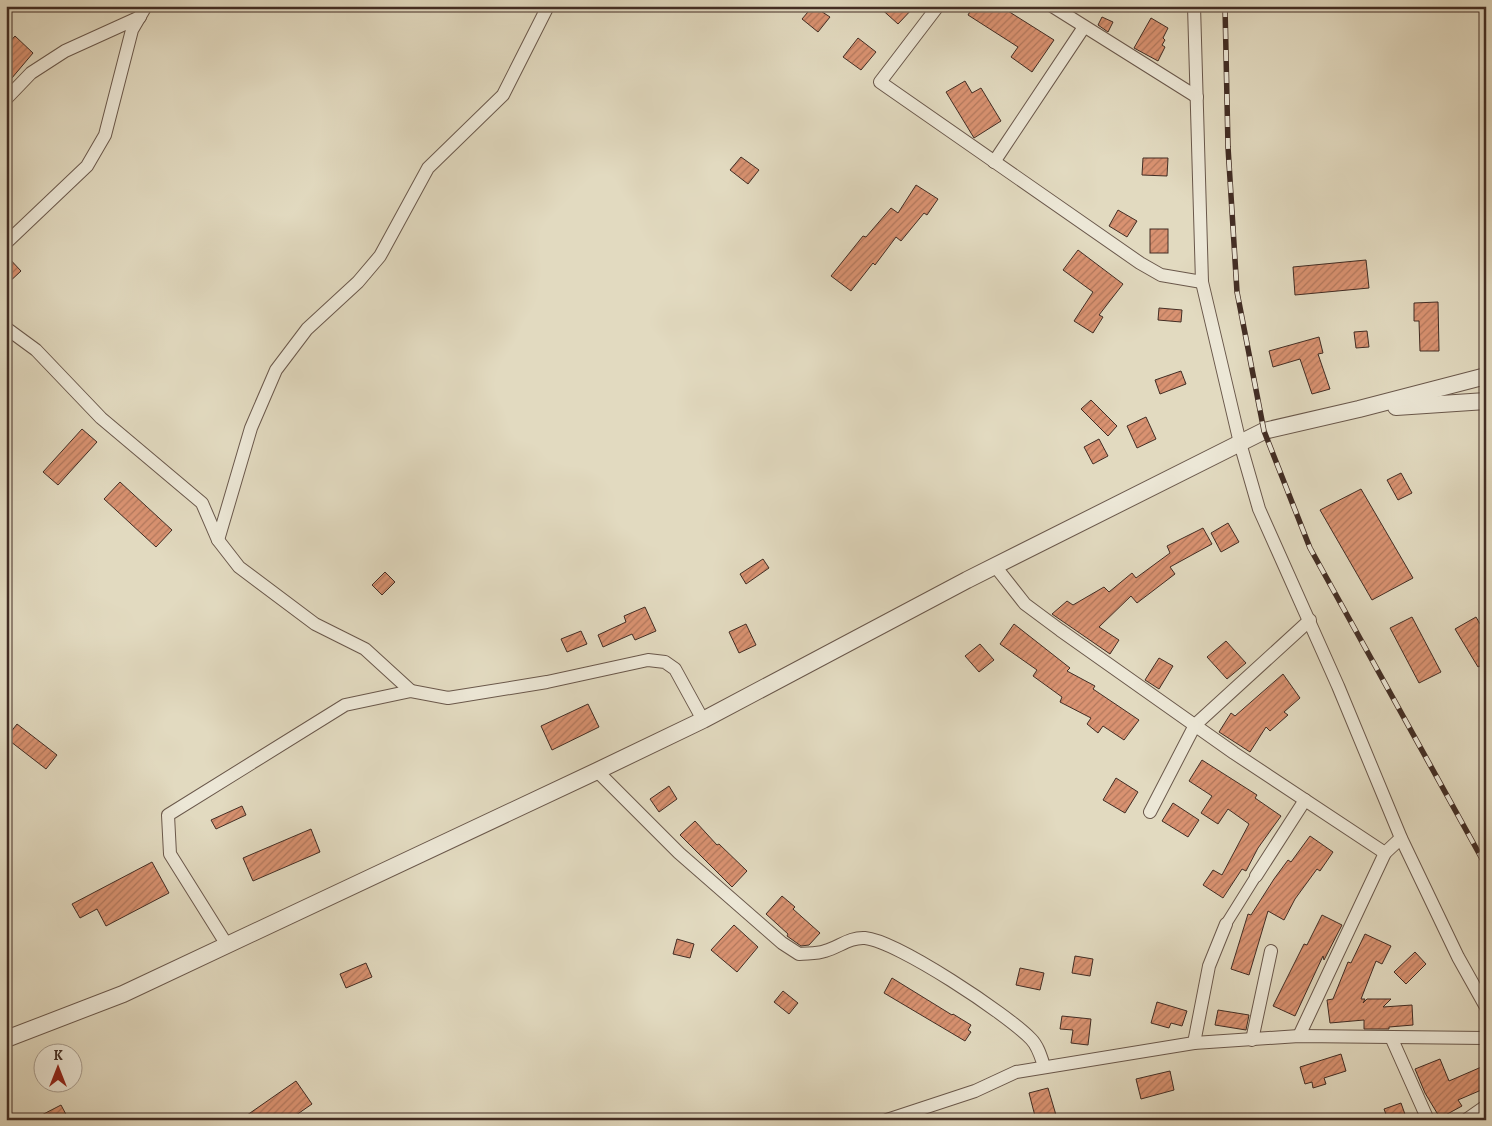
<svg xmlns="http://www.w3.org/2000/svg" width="1492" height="1126" viewBox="0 0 1492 1126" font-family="Alegreya,serif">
  <defs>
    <pattern id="building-hatch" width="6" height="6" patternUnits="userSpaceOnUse" patternTransform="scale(1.25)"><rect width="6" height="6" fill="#d99271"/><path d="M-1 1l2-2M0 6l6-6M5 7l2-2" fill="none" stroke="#b2785d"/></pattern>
  </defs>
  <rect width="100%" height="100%" fill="#e2dac0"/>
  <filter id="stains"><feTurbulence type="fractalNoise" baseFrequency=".004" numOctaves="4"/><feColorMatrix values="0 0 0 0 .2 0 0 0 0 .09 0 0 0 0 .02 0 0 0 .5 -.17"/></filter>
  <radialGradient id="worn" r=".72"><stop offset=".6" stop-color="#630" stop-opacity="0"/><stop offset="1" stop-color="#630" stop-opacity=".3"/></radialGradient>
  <g fill="url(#building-hatch)" stroke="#422d24">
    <polygon points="813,6 830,17 818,32 802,19"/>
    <polygon points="878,6 915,6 898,24"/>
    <polygon points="973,6 1000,6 1054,40 1032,72 1011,57 1018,47 968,15"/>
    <polygon points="1102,17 1113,22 1108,32 1098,25"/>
    <polygon points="1151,18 1168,28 1163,38 1165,40 1162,45 1165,47 1158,61 1134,48"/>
    <polygon points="15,36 33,53 6,85 6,46"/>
    <polygon points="858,38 876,52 861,70 843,57"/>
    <polygon points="965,81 972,93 981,88 1001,121 974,138 946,92"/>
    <polygon points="741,157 759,170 748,184 730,170"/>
    <polygon points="1143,158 1168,158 1167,176 1142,175"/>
    <polygon points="916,185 938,199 927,215 924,213 901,241 896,237 875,265 873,263 851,291 831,276 863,236 866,237 891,208 898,213"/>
    <polygon points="1118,210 1137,221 1127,237 1109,226"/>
    <rect x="1150" y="229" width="18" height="24"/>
    <polygon points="1078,250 1123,284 1099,315 1103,317 1093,333 1074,321 1093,292 1063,270"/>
    <polygon points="6,255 21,271 6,285"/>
    <polygon points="1366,260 1369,288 1295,295 1293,267"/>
    <polygon points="1438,302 1439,351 1420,351 1419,321 1414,321 1414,303"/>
    <polygon points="1159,308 1182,310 1181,322 1158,320"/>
    <polygon points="1367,331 1369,347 1356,348 1354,332"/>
    <polygon points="1319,337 1323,353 1318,354 1330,389 1312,394 1300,359 1273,367 1269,351"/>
    <polygon points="1181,371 1186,384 1160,394 1155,380"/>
    <polygon points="1091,400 1117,426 1108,436 1081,409"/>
    <polygon points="1146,417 1156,439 1137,448 1127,426"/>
    <polygon points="82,429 97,442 58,485 43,472"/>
    <polygon points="1099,439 1108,456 1093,464 1084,447"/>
    <polygon points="1401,473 1412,493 1398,500 1387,480"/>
    <polygon points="120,482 172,530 156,547 104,499"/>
    <polygon points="1361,489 1413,578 1372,600 1320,510"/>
    <polygon points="1228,523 1239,542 1221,552 1211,533"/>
    <polygon points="1203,528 1212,544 1170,567 1175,574 1137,603 1131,596 1099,627 1119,640 1110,654 1052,614 1067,601 1073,605 1104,587 1109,592 1132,573 1136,578 1170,553 1167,546"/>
    <polygon points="763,559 769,568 746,584 740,574"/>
    <polygon points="385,572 395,582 382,595 372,585"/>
    <polygon points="645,607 656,631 635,640 632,634 603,647 598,635 626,622 624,616"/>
    <polygon points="1412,617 1441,672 1419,683 1390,628"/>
    <polygon points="1476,617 1486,634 1486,663 1478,667 1455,629"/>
    <polygon points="746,624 756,645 739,653 729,632"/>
    <polygon points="1014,624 1070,668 1067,671 1095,686 1093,689 1139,720 1124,740 1103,726 1098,733 1087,724 1091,718 1060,702 1062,697 1033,676 1037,670 1000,644"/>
    <polygon points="581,631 587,644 567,652 561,639"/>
    <polygon points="1226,641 1246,663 1227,679 1207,657"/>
    <polygon points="980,644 994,660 979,672 965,656"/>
    <polygon points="1159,658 1173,666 1159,689 1145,680"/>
    <polygon points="1283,674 1300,698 1284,712 1288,715 1270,731 1266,727 1250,752 1219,732 1231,713 1235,716"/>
    <polygon points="588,704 599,727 552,750 541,726"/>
    <polygon points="17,724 57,755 46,769 6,738"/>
    <polygon points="1202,760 1257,795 1255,798 1281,816 1258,848 1246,871 1242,869 1223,898 1203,885 1213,870 1222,875 1249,824 1228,809 1218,824 1201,813 1212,796 1189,781"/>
    <polygon points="1116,778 1138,792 1125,813 1103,800"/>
    <polygon points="669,786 677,799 659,812 650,799"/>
    <polygon points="1173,803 1199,820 1188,837 1162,821"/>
    <polygon points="242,806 246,815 216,829 211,820"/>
    <polygon points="695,821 717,845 719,844 747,871 732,887 680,835"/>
    <polygon points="311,829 320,852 253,881 243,858"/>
    <polygon points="1310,836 1333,852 1320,871 1317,869 1295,899 1284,920 1268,911 1249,975 1231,969 1248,914 1251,915 1274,879 1288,860 1291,862"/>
    <polygon points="152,862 169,893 106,926 97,909 80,918 72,904"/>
    <polygon points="782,896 795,907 793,909 820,933 809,945 801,946 787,936 788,934 766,914"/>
    <polygon points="1322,915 1342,925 1324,960 1323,956 1295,1016 1273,1006 1304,944 1307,945"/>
    <polygon points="734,925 758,947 737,972 711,950"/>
    <polygon points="1365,934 1391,946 1382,964 1376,961 1361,999 1365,999 1363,1003 1367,999 1391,999 1383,1007 1412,1005 1413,1025 1389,1027 1389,1029 1364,1029 1364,1020 1330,1023 1327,1000 1333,999 1348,962 1351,963"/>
    <polygon points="677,939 694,944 690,958 673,954"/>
    <polygon points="1415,952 1426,964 1406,984 1394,972"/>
    <polygon points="1075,956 1093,959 1090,976 1072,973"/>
    <polygon points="366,963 372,977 346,988 340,974"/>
    <polygon points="1020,968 1044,973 1040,990 1016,985"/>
    <polygon points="892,978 952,1015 953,1014 971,1025 968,1030 971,1032 965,1041 884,993"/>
    <polygon points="783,991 798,1003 789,1014 774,1002"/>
    <polygon points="1157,1002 1187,1011 1182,1026 1171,1023 1169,1028 1151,1023"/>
    <polygon points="1218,1010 1249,1015 1246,1030 1215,1025"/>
    <polygon points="1062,1016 1091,1019 1088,1045 1071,1043 1073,1030 1060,1029"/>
    <polygon points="1341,1054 1346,1071 1324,1078 1326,1084 1313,1088 1312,1082 1305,1084 1300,1067"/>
    <polygon points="1440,1059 1449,1081 1486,1065 1486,1088 1458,1100 1462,1106 1440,1118 1425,1093 1415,1069"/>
    <polygon points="1170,1071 1174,1090 1141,1099 1136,1079"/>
    <polygon points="296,1081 312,1104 289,1120 240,1120"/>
    <polygon points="1048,1088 1056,1115 1036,1120 1029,1093"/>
    <polygon points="1401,1103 1407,1120 1388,1120 1384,1109"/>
    <polygon points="61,1105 69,1120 32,1120"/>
  </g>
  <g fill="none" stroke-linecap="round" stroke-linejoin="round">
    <defs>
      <polyline id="pedestrian" points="1226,924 1256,876"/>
      <g id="minor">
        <polyline points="938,6 880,82 1140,263 1161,275 1202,282"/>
        <polyline points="1052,6 1197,97"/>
        <polyline points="1194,6 1202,282 1240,443 1259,509 1338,686 1401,838 1458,957 1486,1007"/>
        <polyline points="6,99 31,73 65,51 140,17"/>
        <polyline points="994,162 1084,27"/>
        <polyline points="6,243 87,166 105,135 132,30 146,6"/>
        <polyline points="6,328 36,350 101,418 202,503 218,540 239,567 315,624 365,649 411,691"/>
        <polyline points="218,540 251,428 276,370 307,329 358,282 380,256 428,168 503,95 548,6"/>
        <polyline points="995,566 1025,604 1060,630 1234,753 1385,853 1401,838"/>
        <path d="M597,771l82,82 103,90 17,11c9,-1 18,0 26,-3 14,-4 25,-14 40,-13 32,3 142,76 166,101 7,7 10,18 13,27"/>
        <polyline points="1150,812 1195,725 1310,620"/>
        <polyline points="1256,876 1305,800"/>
        <polyline points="227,945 170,854 168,815 345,705 411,691 448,698 547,682 648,660 665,662 675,669 703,720"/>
        <polyline points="1299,1036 1385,853"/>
        <polyline points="1391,1037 1428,1120"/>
        <polyline points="1252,1040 1271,951"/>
        <polyline points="1194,1043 1209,966 1226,924"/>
        <polyline points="887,1120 975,1091 1016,1072 1194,1043 1299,1036 1486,1038"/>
        <polyline points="1466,1120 1486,1106"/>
      </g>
      <g id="tertiary">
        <polyline points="1396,407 1486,401"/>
        <polyline points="6,1039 123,994 597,771 703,720 967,580 1264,431 1359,409 1486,376"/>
      </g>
    </defs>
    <use href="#pedestrian" stroke="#6a584b" stroke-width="12"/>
    <use href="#minor" stroke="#6a584b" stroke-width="14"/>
    <use href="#tertiary" stroke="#6a584b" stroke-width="18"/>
    <use href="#pedestrian" stroke="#ece7d6" stroke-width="10"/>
    <use href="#minor" stroke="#ece7d6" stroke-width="12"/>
    <use href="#tertiary" stroke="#ece7d6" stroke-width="16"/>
    <defs>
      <polyline id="rail" points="1225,6 1228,147 1237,292 1264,431 1310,548 1486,866"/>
    </defs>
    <use href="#rail" stroke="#422d24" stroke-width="5.5"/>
    <use href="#rail" stroke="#ece7d6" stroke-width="4" stroke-dasharray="11" stroke-linecap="butt"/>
  </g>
  <rect width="1492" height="1126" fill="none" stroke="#e2dac0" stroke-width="25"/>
  <rect x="8" y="8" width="1477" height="1111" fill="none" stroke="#422d24" stroke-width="2.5"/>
  <rect x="12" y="12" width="1467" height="1101" fill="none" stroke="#422d24"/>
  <g transform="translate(58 1068)"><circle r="24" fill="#ece7d6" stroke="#a89d8f"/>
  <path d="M0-4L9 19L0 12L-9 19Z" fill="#8f2418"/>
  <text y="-8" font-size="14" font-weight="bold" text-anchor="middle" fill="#422d24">K</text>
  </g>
  <rect width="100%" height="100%" filter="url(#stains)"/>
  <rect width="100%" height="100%" fill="url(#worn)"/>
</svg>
